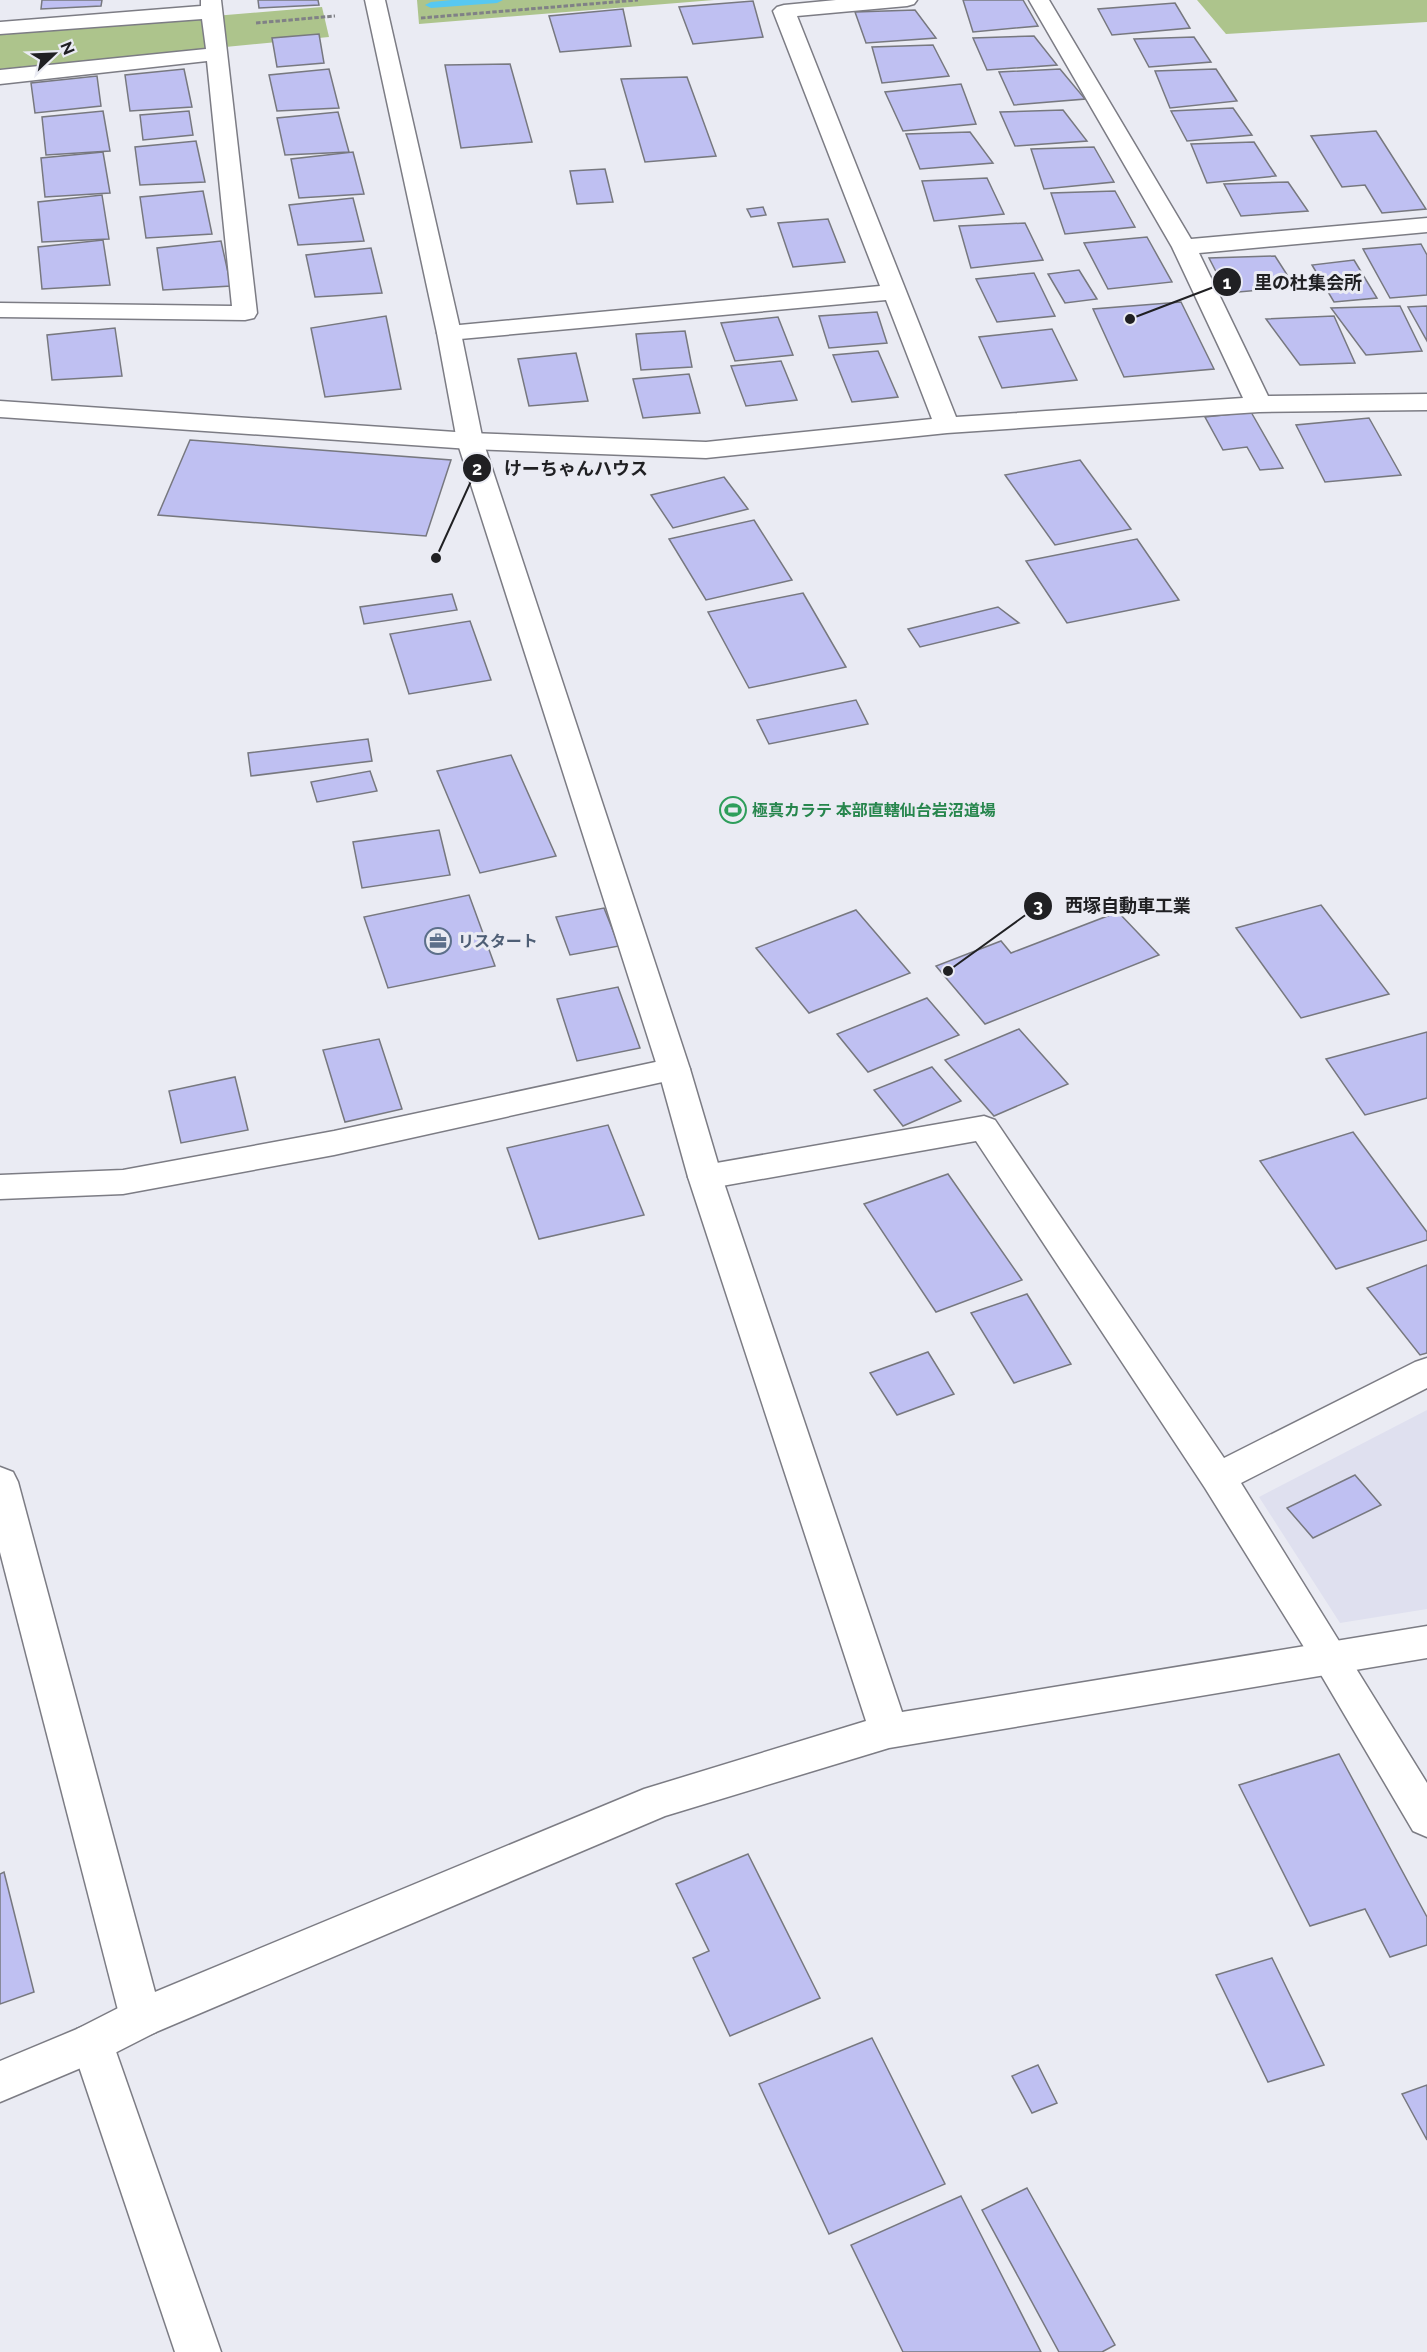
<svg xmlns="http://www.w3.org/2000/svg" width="1427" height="2352" viewBox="0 0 1427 2352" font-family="Raleway,'Noto Sans JP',sans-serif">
  <rect width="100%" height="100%" fill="#eaebf3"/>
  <polygon fill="#dfe0ef" points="1427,1410 1427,1609 1340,1623 1259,1497"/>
  <g fill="#adc48c">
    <polygon points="417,0 714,0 419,24"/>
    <polygon points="1197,0 1427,0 1427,22 1226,34"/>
    <polygon points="322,7 329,37 0,69 0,34"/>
  </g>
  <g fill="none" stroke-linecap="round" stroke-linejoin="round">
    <polygon fill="#57c8f1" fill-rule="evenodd" points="452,0 503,0 497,3 431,8 425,5 431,2"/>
  </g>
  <g fill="#bfc0f2" stroke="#77787f" stroke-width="1.5">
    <polygon points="42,0 102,0 101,6 41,9"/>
    <polygon points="258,0 318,0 319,5 259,8"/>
    <polygon points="963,0 1023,0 1038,26 973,32"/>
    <polygon points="753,1 763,37 693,44 679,7"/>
    <polygon points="1175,3 1190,28 1112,35 1098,9"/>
    <polygon points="623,9 631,46 560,52 549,16"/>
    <polygon points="915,10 936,38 866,43 855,12"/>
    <polygon points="319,34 324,63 277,67 272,38"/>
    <polygon points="1034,36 1057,65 987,70 973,38"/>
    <polygon points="1194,37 1211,62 1149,67 1134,39"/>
    <polygon points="933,45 949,76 882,83 872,47"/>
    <polygon points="510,64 532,142 461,148 445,65"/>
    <polygon points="184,69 192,107 130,111 125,75"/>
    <polygon points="329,69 339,108 277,111 269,75"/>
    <polygon points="1060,69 1085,99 1014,105 999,72"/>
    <polygon points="1216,69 1237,101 1170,108 1155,71"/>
    <polygon points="97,76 101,106 35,113 31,83"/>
    <polygon points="687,77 716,156 645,162 621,79"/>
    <polygon points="961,84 976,124 903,131 885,92"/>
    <polygon points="1233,108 1252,135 1187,141 1171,111"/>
    <polygon points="1063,110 1087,141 1015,146 1000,112"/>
    <polygon points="103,111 110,151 46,155 42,117"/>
    <polygon points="189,111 193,135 143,140 140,115"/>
    <polygon points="338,112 349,152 285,155 277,118"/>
    <polygon points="1376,131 1426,209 1382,213 1365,185 1342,187 1311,136"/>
    <polygon points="970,132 993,163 920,169 906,134"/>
    <polygon points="196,141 205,182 140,185 135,147"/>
    <polygon points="1254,142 1276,176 1207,183 1191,144"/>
    <polygon points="1094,147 1114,182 1044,189 1031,149"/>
    <polygon points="103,152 110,193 45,197 41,158"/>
    <polygon points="353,152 364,194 299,198 291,159"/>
    <polygon points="605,169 613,202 577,204 570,171"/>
    <polygon points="987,178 1004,214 934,221 922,181"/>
    <polygon points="1288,182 1308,211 1241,216 1224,184"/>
    <polygon points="203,191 212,234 146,238 140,197"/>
    <polygon points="1115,191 1135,227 1065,234 1051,193"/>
    <polygon points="102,195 109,239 42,242 38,202"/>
    <polygon points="353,198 364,241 298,245 289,205"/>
    <polygon points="763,207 766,215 751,217 747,209"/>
    <polygon points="828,219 845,262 793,267 778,223"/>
    <polygon points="1025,223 1043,260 971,268 959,226"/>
    <polygon points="1147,237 1172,282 1108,289 1084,243"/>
    <polygon points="103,240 110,285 42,289 38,247"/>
    <polygon points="221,241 231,286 163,290 157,248"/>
    <polygon points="1421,244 1427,255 1427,295 1390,298 1363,249"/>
    <polygon points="371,248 382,293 315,297 306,255"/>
    <polygon points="1275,256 1295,287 1227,293 1209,258"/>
    <polygon points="1354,260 1377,298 1334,302 1312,265"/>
    <polygon points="1079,270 1097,299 1065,303 1048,274"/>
    <polygon points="1034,273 1055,316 997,322 976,279"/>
    <polygon points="1181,302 1214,369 1124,377 1093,309"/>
    <polygon points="1400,306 1422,351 1366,355 1331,308"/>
    <polygon points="1427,306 1427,341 1408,307"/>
    <polygon points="877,312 887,343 829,348 819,316"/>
    <polygon points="386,316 401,389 325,397 311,328"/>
    <polygon points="1334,316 1355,363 1300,365 1266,319"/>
    <polygon points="778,317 793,355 735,361 721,323"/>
    <polygon points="115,328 122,376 52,380 47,335"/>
    <polygon points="1052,329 1077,380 1002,388 979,337"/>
    <polygon points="685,331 692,367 641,370 636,334"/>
    <polygon points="878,351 898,397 852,402 833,355"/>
    <polygon points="576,353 588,401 529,406 518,359"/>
    <polygon points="781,361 797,400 746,406 731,366"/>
    <polygon points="689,374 700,413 643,418 633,379"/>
    <polygon points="1251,412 1283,468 1260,470 1247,447 1223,450 1205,417"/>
    <polygon points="1369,418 1401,475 1325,482 1296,425"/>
    <polygon points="190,440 451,460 426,536 158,515"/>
    <polygon points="1080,460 1131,529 1055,545 1005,475"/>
    <polygon points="724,477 748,509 673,528 651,495"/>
    <polygon points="754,520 792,580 706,600 669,539"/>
    <polygon points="1137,539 1179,600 1067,623 1026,561"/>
    <polygon points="803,593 846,667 749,688 708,612"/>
    <polygon points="452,594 457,610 364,624 360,607"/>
    <polygon points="998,607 1019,623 920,647 908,629"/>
    <polygon points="470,621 491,680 409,694 390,634"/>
    <polygon points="856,700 868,724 769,744 757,720"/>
    <polygon points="368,739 372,761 251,776 248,753"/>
    <polygon points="511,755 556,856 480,873 437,771"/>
    <polygon points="370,771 377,791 317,802 311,782"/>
    <polygon points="439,830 450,875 362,888 353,842"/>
    <polygon points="469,895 495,966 388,988 364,917"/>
    <polygon points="1321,905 1389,994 1301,1018 1236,928"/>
    <polygon points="604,908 619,946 570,955 556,917"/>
    <polygon points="856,910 910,973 809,1013 756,948"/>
    <polygon points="1118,912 1159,955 985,1024 936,966 1001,941 1011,953"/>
    <polygon points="618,987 640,1048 577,1061 557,999"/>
    <polygon points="927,998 959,1035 868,1072 837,1034"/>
    <polygon points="1019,1029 1068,1084 994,1116 945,1060"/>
    <polygon points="1427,1032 1427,1098 1365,1115 1326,1059"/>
    <polygon points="379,1039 402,1109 345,1122 323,1050"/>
    <polygon points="932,1067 961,1101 903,1126 874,1090"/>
    <polygon points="235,1077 248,1130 181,1143 169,1091"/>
    <polygon points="608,1125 644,1215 539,1239 507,1148"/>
    <polygon points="1353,1132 1427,1232 1427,1240 1336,1269 1260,1161"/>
    <polygon points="948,1174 1022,1280 936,1312 864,1204"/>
    <polygon points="1427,1265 1427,1353 1420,1355 1367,1288"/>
    <polygon points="1027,1294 1071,1364 1014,1383 971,1313"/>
    <polygon points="928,1352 954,1394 897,1415 870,1373"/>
    <polygon points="1355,1475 1381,1505 1313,1538 1287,1508"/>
    <polygon points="1339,1754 1427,1917 1427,1945 1390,1957 1365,1909 1310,1926 1239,1785"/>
    <polygon points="748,1854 820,1998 730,2036 693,1958 709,1951 676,1884"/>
    <polygon points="4,1872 34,1992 0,2004 0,1874"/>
    <polygon points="1272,1958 1324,2065 1268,2082 1216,1975"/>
    <polygon points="872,2038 945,2184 829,2234 759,2084"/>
    <polygon points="1038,2065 1057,2103 1032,2113 1012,2076"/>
    <polygon points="1427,2085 1427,2140 1402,2094"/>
    <polygon points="1027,2188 1115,2345 1102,2352 1059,2352 982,2210"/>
    <polygon points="961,2196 1041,2352 903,2352 851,2245"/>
  </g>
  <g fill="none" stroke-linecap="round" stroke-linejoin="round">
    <defs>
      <g id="minor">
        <polygon points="201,0 221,0 257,313 254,318 245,320 0,317 0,303 232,306 207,61 0,84 0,70 206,49 202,19 0,34 0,22 201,6"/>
        <polygon points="836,0 917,0 914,4 907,6 797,16 956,417 1243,398 1172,247 1029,0 1049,0 1191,239 1427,218 1427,232 1199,253 1268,396 1427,394 1427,410 1259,412 947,433 706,458 470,449 0,417 0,401 470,433 706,442 932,419 886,300 449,340 440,338 437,333 440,328 449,326 880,286 773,11 777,7 784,5"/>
        <polygon points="674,1058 685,1061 690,1069 685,1077 334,1155 123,1194 0,1199 0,1175 123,1170 334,1131"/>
        <polygon points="984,1116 995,1120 1224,1458 1415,1362 1427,1358 1427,1388 1241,1483 1427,1783 1427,1837 1413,1831 1317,1668 1205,1488 976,1141 705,1189 693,1186 688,1177 693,1168 705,1165"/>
        <polygon points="0,1467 13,1472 18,1482 162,2018 156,2032 141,2038 126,2032 120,2018 0,1552"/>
        <polygon points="92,2023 107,2029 113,2043 221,2352 175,2352 71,2043 77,2029"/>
      </g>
      <polygon id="tertiary" points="365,0 385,0 461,333 483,441 690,1069 722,1177 902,1712 1427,1626 1427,1658 889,1748 665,1816 156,2032 107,2057 0,2102 0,2061 77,2029 126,2004 644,1789 866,1721 688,1177 658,1069 457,441 437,333"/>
    </defs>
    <use href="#minor" stroke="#7c7c84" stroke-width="3"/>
    <use href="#tertiary" stroke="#7c7c84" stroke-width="3"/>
    <g stroke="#808186" stroke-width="3" stroke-dasharray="4.5 2" stroke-linecap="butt">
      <polyline points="421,18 638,0"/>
      <polyline points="256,23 335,16"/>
    </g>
    <use href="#minor" fill="#fff" fill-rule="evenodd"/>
    <use href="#tertiary" fill="#fff" fill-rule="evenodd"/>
  </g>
  <defs>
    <symbol id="stadium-ring" viewBox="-11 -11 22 22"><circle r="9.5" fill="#eaebf3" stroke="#2e9e5b" stroke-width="1.5"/><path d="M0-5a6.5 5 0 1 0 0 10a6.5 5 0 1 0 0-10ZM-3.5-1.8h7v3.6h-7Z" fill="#2e9e5b"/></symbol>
    <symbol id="office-ring" viewBox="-11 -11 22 22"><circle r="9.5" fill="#eaebf3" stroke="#5c6f8a" stroke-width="1.5"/><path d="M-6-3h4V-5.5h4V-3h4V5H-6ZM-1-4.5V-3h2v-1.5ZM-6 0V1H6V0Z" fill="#5c6f8a"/></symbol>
  </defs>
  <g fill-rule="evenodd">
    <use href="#stadium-ring" x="718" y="795" width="30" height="30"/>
    <use href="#office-ring" x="423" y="926" width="30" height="30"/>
  </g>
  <g text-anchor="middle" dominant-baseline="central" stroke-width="6" stroke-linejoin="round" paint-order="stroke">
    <g font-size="16" font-weight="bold" fill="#27864d" stroke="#eaebf3" text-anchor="start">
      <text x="752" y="810">極真カラテ 本部直轄仙台岩沼道場</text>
    </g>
    <g font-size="16" font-weight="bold" fill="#4e5e75" stroke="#eaebf3" text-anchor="start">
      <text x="458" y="941">リスタート</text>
    </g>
  </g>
  <path fill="none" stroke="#202023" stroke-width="2" d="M1130 319L1227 282M436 558L477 468M948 971L1038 906"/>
  <g fill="#202023" stroke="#eaebf3" stroke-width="2">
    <circle cx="1130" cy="319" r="6"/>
    <circle cx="436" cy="558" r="6"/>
    <circle cx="948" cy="971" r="6"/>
    <circle cx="1227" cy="282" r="15"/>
    <circle cx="477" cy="468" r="15"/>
    <circle cx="1038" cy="906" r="15"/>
  </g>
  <g font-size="18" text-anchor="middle" font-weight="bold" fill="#fff">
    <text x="1227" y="289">1</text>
    <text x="477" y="475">2</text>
    <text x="1038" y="912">3</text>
  </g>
  <g font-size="18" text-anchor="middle" font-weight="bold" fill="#202023" stroke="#eaebf3" stroke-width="6" stroke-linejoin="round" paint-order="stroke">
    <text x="1308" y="289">里の杜集会所</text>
    <text x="576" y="475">けーちゃんハウス</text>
    <text x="1128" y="912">西塚自動車工業</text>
  </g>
  <g transform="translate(54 54) rotate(67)" stroke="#eaebf3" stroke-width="4.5" paint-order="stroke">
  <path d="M0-4.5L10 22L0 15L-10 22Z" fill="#202023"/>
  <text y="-9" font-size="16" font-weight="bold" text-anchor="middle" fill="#202023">N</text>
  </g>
</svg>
